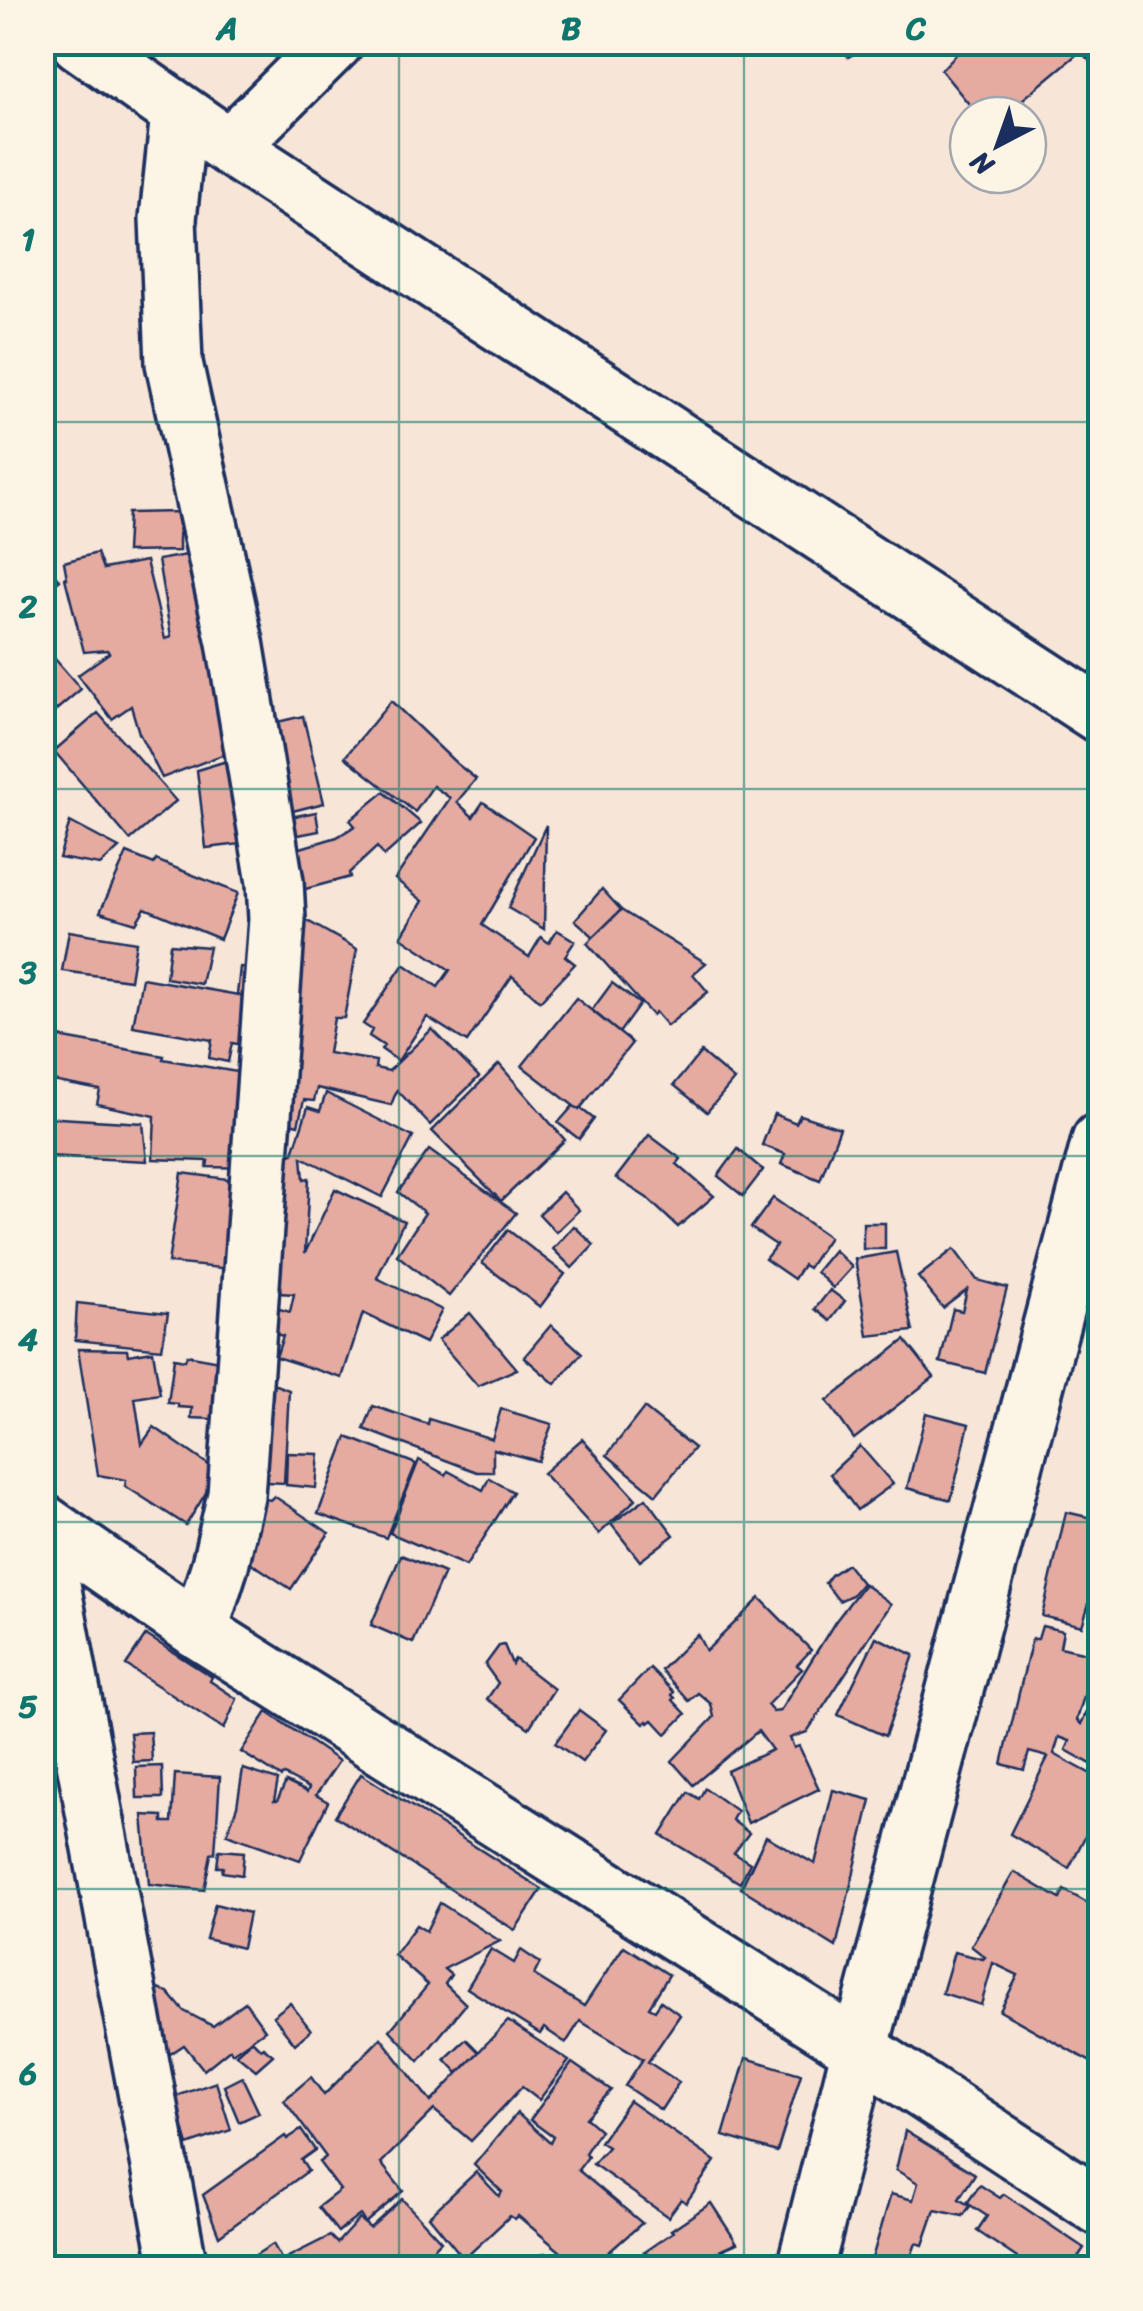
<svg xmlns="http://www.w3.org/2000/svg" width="1143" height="2311" viewBox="0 0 1143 2311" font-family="Sriracha,sans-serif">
  <rect width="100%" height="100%" fill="#f7e6d7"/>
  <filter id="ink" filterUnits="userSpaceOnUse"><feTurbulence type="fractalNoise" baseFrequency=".01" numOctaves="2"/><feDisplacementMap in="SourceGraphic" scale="20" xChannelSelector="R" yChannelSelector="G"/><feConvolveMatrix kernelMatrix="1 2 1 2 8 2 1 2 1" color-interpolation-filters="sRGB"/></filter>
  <g filter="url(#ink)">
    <g fill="#e5aba1" stroke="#1b2f5e" stroke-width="2.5">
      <polygon points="841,42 876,42 848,57"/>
      <polygon points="968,42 1076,42 1082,50 1004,115 978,115 941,70"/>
      <polygon points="1097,42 1100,42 1100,72 1084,55"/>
      <polygon points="179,512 179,551 126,552 128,513"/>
      <polygon points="209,551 243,747 162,778 139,733 131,706 112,719 78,675 109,653 107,650 84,652 65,578 67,578 64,562 97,553 103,569 146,561 165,639 171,637 158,560"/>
      <polygon points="42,560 60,580 42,595"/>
      <polygon points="42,644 81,689 42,722"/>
      <polygon points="391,701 456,763 476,779 457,802 473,817 483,802 534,837 482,925 529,957 541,937 549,943 557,930 575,941 565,956 575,964 540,1001 512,976 467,1042 427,1017 398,1061 381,1049 384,1046 369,1036 372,1030 363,1024 404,964 438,987 450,970 401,937 423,901 395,879 450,798 433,786 415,812 345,757"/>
      <polygon points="98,713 176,801 130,840 54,751"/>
      <polygon points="303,716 324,803 273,816 252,728"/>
      <polygon points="240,757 250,843 206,848 197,770"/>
      <polygon points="384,792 421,823 384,856 377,847 349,873 350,877 287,894 277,855 337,837 355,826 350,820"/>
      <polygon points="316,812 319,831 278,839 275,820"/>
      <polygon points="70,822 119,848 100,865 59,858"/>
      <polygon points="546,825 544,929 508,908"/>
      <polygon points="127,853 154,864 156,860 238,893 220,939 145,908 136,923 100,912"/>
      <polygon points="602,889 621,910 594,937 575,920"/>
      <polygon points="621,910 706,963 693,974 708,992 667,1026 655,1012 652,1015 587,943"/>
      <polygon points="304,919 357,949 344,1018 334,1018 328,1053 376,1061 375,1068 389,1071 432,1029 479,1077 430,1125 397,1090 391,1105 317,1088 314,1101 304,1100 298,1125 270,1118"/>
      <polygon points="69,931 136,942 130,980 62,971"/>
      <polygon points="170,944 209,947 201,984 166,978"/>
      <polygon points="240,967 260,969 259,996 237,995"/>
      <polygon points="142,978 267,1000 258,1048 232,1043 228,1062 209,1058 212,1040 133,1026"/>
      <polygon points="612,983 640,1004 619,1033 592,1010"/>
      <polygon points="576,998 632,1043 579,1110 522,1066"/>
      <polygon points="42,1034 164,1056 163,1059 254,1075 249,1168 207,1167 208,1161 153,1159 155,1116 97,1104 100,1090 42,1079"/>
      <polygon points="701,1052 734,1080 707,1112 674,1085"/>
      <polygon points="499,1064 565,1140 501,1201 432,1131"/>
      <polygon points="326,1093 413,1137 382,1197 302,1157 304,1179 309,1178 305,1253 335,1189 404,1221 377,1278 442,1310 425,1343 363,1313 342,1378 276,1357 283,1336 262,1330 269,1306 290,1312 294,1294 262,1292 268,1158 293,1153 308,1107 320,1111"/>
      <polygon points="573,1106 579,1110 580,1108 594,1119 579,1139 558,1123"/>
      <polygon points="774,1114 796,1123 800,1115 840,1128 820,1180 781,1164 785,1154 762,1145"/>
      <polygon points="42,1117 143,1123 147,1161 46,1156"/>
      <polygon points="649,1135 681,1159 677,1164 714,1196 678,1227 647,1198 616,1178"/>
      <polygon points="738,1149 763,1170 743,1196 718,1176"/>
      <polygon points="429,1150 516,1213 449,1296 397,1255 425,1213 398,1192"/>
      <polygon points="182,1173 251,1182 242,1270 168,1263"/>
      <polygon points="562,1192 579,1210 556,1232 539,1214"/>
      <polygon points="773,1198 829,1237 808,1268 803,1265 794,1279 765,1259 776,1245 751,1228"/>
      <rect x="863" y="1223" width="22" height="26"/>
      <polygon points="574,1226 594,1245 572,1268 553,1249"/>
      <polygon points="508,1230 565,1274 540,1307 482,1263"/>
      <polygon points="954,1249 977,1280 1007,1288 985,1373 940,1362 953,1309 962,1311 967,1290 943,1308 918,1277"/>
      <polygon points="834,1250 852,1267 833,1288 816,1272"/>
      <polygon points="896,1252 913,1331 868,1336 855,1259"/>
      <polygon points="830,1290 845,1301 830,1321 815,1309"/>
      <polygon points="77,1303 168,1313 162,1349 75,1340"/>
      <polygon points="470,1313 517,1369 478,1386 438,1340"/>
      <polygon points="551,1325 582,1353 555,1384 524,1357"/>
      <polygon points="905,1340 934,1377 854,1439 827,1401"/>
      <polygon points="78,1349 127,1350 128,1355 153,1351 160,1394 135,1398 142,1444 154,1427 219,1472 186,1525 125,1486 126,1480 98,1475"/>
      <polygon points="187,1355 229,1363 230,1413 213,1411 212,1419 191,1418 192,1408 178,1407 178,1404 168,1403 174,1358 185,1360"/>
      <polygon points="252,1376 289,1390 284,1483 247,1481"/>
      <polygon points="1099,1383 1100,1384 1100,1424 1090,1421"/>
      <polygon points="373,1406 428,1424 429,1419 492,1439 501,1409 552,1424 538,1461 493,1449 493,1472 477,1472 364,1429"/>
      <polygon points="644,1408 694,1448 656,1495 607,1455"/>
      <polygon points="926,1413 969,1424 951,1500 907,1488"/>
      <polygon points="347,1437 416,1464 386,1538 318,1514"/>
      <polygon points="582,1439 636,1499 599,1534 543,1473"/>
      <polygon points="860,1446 893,1484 857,1510 830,1474"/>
      <polygon points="287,1453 319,1454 316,1488 286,1485"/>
      <polygon points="419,1460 446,1475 448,1471 483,1490 489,1478 513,1492 466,1566 390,1533"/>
      <polygon points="243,1494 270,1500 274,1496 329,1533 291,1589 236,1553"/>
      <polygon points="646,1498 674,1535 640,1561 611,1524"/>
      <polygon points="1066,1512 1100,1520 1094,1545 1100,1547 1100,1600 1091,1597 1082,1626 1042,1616"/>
      <polygon points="401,1555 444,1573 413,1643 371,1625"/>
      <polygon points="847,1564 862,1583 852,1595 839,1601 825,1583 831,1575"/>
      <polygon points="864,1584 891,1604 807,1732 790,1738 794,1748 799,1746 819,1789 748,1823 727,1771 772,1750 758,1731 693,1785 672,1761 714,1717 711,1704 698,1693 689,1701 661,1670 697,1634 706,1651 760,1598 811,1650 797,1665 802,1669 767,1705 773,1712 780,1711 835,1622"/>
      <polygon points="1042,1626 1063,1631 1060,1647 1096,1655 1077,1720 1081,1724 1096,1692 1100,1695 1100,1769 1066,1750 1070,1741 1059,1737 1054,1754 1100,1779 1100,1807 1069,1868 1010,1834 1048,1757 1029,1752 1024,1770 1002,1764 1032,1639 1038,1639"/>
      <polygon points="146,1635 212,1677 210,1681 237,1699 224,1729 126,1665"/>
      <polygon points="876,1637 914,1655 885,1736 838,1715"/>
      <polygon points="504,1645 512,1664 515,1659 554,1689 529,1728 487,1699 498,1683 485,1665 499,1646"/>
      <polygon points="650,1668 674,1692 672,1695 675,1698 673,1700 686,1714 666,1734 653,1720 649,1723 647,1721 644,1724 619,1700"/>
      <polygon points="579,1710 606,1730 582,1762 555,1743"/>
      <polygon points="267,1712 339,1761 316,1795 328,1802 300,1860 227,1834 237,1806 243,1769 278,1780 274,1801 277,1801 286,1782 307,1792 309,1788 284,1775 281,1777 241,1752"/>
      <polygon points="150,1732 152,1761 133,1762 130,1733"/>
      <polygon points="162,1766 163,1798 137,1798 136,1767"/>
      <polygon points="175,1774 220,1777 215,1853 211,1854 204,1890 149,1884 143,1815 163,1816 163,1822 172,1822"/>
      <polygon points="361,1774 542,1889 515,1930 335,1816"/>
      <polygon points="705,1788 737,1811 732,1820 749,1833 734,1853 750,1863 740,1883 661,1835 688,1792 699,1799"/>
      <polygon points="833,1790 871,1800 836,1947 741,1888 766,1836 815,1864"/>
      <polygon points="219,1850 244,1852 242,1875 222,1872 223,1867 217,1867"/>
      <polygon points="1014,1872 1060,1899 1064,1890 1100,1910 1100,2067 1000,2011 1018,1975 993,1963 981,2005 942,1993 954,1952 983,1959 985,1957 971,1946"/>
      <polygon points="440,1903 500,1941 444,1969 451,1975 445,1984 466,2004 419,2061 390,2030 428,1985 394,1955 416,1925 426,1931"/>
      <polygon points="215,1904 249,1913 242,1948 206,1939"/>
      <polygon points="624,1946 669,1975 649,2007 655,2010 661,2001 680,2015 648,2062 679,2082 661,2110 625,2086 643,2059 580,2021 566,2043 544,2028 540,2034 467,1988 491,1949 514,1963 521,1950 540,1963 534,1975 584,2006"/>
      <polygon points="150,1987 168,1992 184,2011 213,2026 245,2002 265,2030 232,2053 230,2049 204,2070 184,2045 167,2056"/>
      <polygon points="290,2003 311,2030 295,2044 273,2016"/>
      <polygon points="508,2021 569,2061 539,2100 522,2087 471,2141 434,2110 381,2163 403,2191 365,2223 360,2215 338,2232 318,2207 340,2190 319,2162 326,2157 284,2100 311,2077 324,2095 381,2038 431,2102"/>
      <polygon points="466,2039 479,2052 458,2073 445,2059"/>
      <polygon points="252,2040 261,2049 263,2047 273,2055 256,2070 236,2054"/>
      <polygon points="746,2058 801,2074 777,2152 723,2136"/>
      <polygon points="572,2063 611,2090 586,2118 600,2130 585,2153 588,2157 578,2170 642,2223 591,2268 580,2268 518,2216 515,2219 510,2216 464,2259 429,2216 476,2172 499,2196 502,2192 474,2165 517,2113 550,2143 553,2137 530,2120"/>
      <polygon points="242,2077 259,2113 239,2122 224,2086"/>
      <polygon points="216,2082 231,2130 188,2145 174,2097"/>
      <polygon points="629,2101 715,2161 686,2203 681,2199 668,2217 593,2164 608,2147 600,2142"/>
      <polygon points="301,2130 315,2150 301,2160 308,2171 219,2236 203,2195 285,2136 287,2139"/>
      <polygon points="905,2131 975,2174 959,2199 970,2206 963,2216 935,2210 923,2245 916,2243 907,2268 888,2268 871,2262 891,2194 913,2200 918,2183 896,2170"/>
      <polygon points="980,2185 1000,2198 1004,2194 1084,2248 1071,2268 1032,2268 977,2231 987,2216 967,2203"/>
      <polygon points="402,2199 441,2241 414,2268 354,2268 350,2264 347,2265 349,2268 249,2268 246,2261 273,2244 282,2260 330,2236 337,2243 359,2219 370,2228"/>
      <polygon points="711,2203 737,2243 695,2262 693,2259 681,2268 668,2268 644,2252 673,2232 671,2230"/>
      <polygon points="545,2253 558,2268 516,2268 535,2258"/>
    </g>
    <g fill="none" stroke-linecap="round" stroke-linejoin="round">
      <defs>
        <g id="minor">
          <polyline points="79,42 229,147 1100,715"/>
          <polyline points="179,113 168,219 174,363 235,642 275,882 277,919 236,1495 220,1565 199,1631"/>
          <polyline points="229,147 335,42"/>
          <polyline points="42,1522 199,1631 860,2049 1100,2207"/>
          <polyline points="42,1531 179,2268"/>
          <polyline points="805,2268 860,2049 1100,1141"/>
        </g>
      </defs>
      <use href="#minor" stroke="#1b2f5e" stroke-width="62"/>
      <use href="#minor" stroke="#fcf5e5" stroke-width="55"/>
    </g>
  </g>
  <path fill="none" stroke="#0f766e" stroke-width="2.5" stroke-opacity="0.55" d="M399,42v2226M744,42v2226M42,422h1058M42,789h1058M42,1156h1058M42,1522h1058M42,1889h1058"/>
  <rect width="1143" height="2311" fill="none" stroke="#fcf5e5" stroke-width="110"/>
  <g transform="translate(998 145) rotate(221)"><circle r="48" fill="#fcf5e5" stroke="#a2a6af" stroke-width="2.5"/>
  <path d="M0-8L18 38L0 25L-18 38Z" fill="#1b2f5e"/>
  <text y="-15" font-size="28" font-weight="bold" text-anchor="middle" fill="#1b2f5e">N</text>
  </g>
  <rect x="55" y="55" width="1033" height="2201" fill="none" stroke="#0f766e" stroke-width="4"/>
  <g font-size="32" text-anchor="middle" font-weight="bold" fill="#0f766e">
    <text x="227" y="39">A</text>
    <text x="571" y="39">B</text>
    <text x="916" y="39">C</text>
    <text x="28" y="250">1</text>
    <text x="28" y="617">2</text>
    <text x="28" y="983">3</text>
    <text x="28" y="1350">4</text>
    <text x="28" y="1717">5</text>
    <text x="28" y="2084">6</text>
  </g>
</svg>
